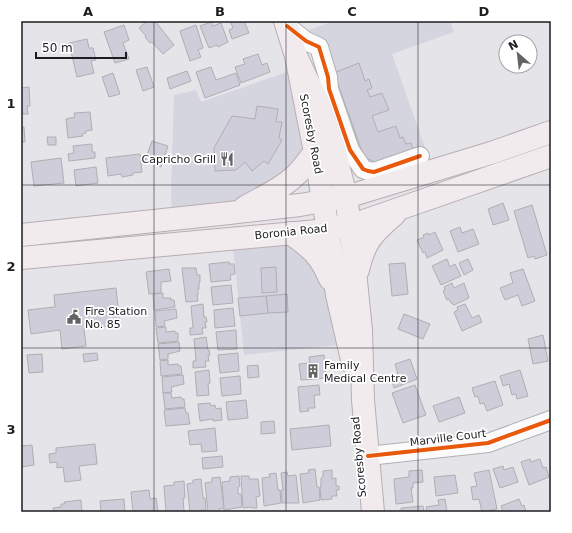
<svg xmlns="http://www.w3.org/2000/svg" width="572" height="533" viewBox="0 0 572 533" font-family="'DejaVu Sans',sans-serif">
  <rect width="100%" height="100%" fill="#e4e4e9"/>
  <g fill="#d5d5e0">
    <polygon points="334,21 450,21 454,32 392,54 429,159 365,180 354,169 309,30"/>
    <polygon points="298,68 315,152 267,196 172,219 171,193 174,95 196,90 201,102"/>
    <polygon points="290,233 315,253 348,344 244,355 232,238"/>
  </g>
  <g fill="#cfcdda" stroke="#afafb2">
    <polygon points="147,21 155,21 174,45 163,54 152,42 150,43 145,37 146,36 139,28"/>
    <polygon points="230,21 244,21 249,33 232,39 229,30 233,28"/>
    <polygon points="211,22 213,26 221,23 228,42 218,47 217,45 209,48 200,26"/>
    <polygon points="124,25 129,40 123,43 129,59 115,63 104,32"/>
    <polygon points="196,25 203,48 198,50 201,57 190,61 180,31"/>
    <polygon points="87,39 89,48 93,48 96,60 91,61 94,73 77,77 69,43"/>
    <polygon points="258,54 262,65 267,63 270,72 241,83 235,67 245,64 243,59"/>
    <polygon points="359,63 365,81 369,79 372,88 367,90 370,97 382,93 389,110 372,116 378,132 396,126 400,138 403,137 406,144 411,143 413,149 375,162 364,157 334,73"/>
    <polygon points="147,67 154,87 143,91 136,70"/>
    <polygon points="211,67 216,80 236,73 240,85 205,98 196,72"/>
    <polygon points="187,71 191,81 170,89 167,78"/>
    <polygon points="113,73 120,94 109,97 102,77"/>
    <polygon points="29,87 30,106 27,106 28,114 21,114 21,88"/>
    <polygon points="257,106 278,109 276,122 282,122 279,138 282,140 268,164 264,161 252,171 245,162 236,170 215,171 214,148 232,116 255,119"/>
    <polygon points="90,112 92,130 86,131 86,133 82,134 83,136 68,138 66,119 75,117 74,113"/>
    <polygon points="21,127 24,127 25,142 21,142"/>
    <polygon points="47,137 56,137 56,145 48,145"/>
    <polygon points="152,141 168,146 161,167 145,161"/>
    <polygon points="92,144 92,152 95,152 95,158 69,161 68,154 74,153 73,146"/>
    <polygon points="140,154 142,172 133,173 133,175 122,177 121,174 108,176 106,158"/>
    <polygon points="61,158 64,183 34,186 31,162"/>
    <polygon points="96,167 98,183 76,186 74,170"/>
    <polygon points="503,203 509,220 493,225 488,209"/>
    <polygon points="532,205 547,255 535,259 534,256 528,258 514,211"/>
    <polygon points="460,227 462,233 473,229 479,244 458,252 450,231"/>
    <polygon points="435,232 443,250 427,258 425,252 423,253 417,240 424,237 423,235 428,233 429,235"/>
    <polygon points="447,259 450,267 455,264 461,276 441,285 432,266"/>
    <polygon points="468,259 473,270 464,275 459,263"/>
    <polygon points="229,262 229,264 234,264 235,274 230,275 231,280 211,282 209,264"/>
    <polygon points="405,263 408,294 392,296 389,264"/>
    <polygon points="276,267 277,292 262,293 261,268"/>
    <polygon points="182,268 196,268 197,275 200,275 200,282 199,282 199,289 198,289 198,295 197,295 198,301 186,302"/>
    <polygon points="169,269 171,281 161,282 161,293 149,294 146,272"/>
    <polygon points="523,269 535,301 522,306 518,295 505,300 500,288 513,283 510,273"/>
    <polygon points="452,283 454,288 464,283 469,298 454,305 451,303 449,299 447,300 443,291 445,290 444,287"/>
    <polygon points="231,285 233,303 213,305 211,287"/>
    <polygon points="116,288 120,325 84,328 86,346 62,349 60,330 31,334 28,310 55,307 54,295"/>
    <polygon points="163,293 163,298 171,298 171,300 174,300 175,307 154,310 153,294"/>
    <polygon points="287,294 288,312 268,313 266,296"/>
    <polygon points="266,296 268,313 240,316 238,298"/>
    <polygon points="203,304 204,317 206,317 207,322 205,322 206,328 202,328 203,334 190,335 190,328 193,328 191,306"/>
    <polygon points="465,304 472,318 479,315 482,322 462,331 454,312 458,310 457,307"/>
    <polygon points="233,308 235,326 215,328 214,310"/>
    <polygon points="176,309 177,318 164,321 165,326 156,327 155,311"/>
    <polygon points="404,314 430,324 423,339 398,329"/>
    <polygon points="166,327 166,332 175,331 175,333 178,333 178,341 158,343 156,328"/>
    <polygon points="236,330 237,349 218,350 216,332"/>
    <polygon points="543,335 548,361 533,364 528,339"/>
    <polygon points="206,337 208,350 209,350 210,355 208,355 209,361 205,361 206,367 193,368 193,361 196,361 194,339"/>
    <polygon points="179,342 180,351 168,354 168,359 160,360 158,344"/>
    <polygon points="97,353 98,360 84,362 83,354"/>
    <polygon points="238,353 239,371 220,373 218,355"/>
    <polygon points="42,354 43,372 29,373 27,355"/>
    <polygon points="324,355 326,378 301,380 299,364 310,363 309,357"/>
    <polygon points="410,359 417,379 394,388 391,378 396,376 396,374 398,374 395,364"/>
    <polygon points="168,360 168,365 178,364 178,366 181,366 182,374 161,376 160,361"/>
    <polygon points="258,365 259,377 248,378 247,366"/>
    <polygon points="209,370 210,383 208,384 209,395 197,396 195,372"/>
    <polygon points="520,370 528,396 517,399 516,394 512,395 509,384 503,386 500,376"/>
    <polygon points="183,375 184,384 171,387 172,392 163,393 162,377"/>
    <polygon points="240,376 241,394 222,396 220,378"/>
    <polygon points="495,381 503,405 487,411 484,403 480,404 478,396 475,397 472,388"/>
    <polygon points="319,385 320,395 314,395 315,408 308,408 309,411 300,412 298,387"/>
    <polygon points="415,385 426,415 403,423 392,393"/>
    <polygon points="163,393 171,393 172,398 181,397 182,399 184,399 185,407 165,409"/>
    <polygon points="459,397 465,413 439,422 433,406"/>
    <polygon points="246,400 248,418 228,420 226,402"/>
    <polygon points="210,403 211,406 215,405 216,409 221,408 222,420 213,421 213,419 200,421 198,404"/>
    <polygon points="185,408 186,413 188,413 190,424 166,426 164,410"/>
    <polygon points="274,421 275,433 261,434 261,422"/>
    <polygon points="329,425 331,446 292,450 290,429"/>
    <polygon points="215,428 217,451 202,452 201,444 190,445 188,431"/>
    <polygon points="95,444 97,464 79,466 81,480 65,482 63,467 57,468 57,462 50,463 49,454 56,453 56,448"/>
    <polygon points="32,445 34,465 21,467 21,446"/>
    <polygon points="222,456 223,467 203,469 202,458"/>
    <polygon points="530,459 531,462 540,459 543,468 546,467 549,477 529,485 521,462"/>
    <polygon points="503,466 504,470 513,467 518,482 500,488 493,469"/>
    <polygon points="315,469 317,487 319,487 320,500 303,503 300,474 309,473 308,470"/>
    <polygon points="332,470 332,479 336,478 336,486 339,486 339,490 336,490 337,496 332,496 332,499 321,500 320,487 321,487 321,478 323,477 323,471"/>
    <polygon points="422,470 423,482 413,483 413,488 411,488 413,502 396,504 394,479 409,477 409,471"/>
    <polygon points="489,470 497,509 482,512 479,499 473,500 471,487 477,486 474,473"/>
    <polygon points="287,472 288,476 296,475 299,503 282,503 281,490 283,490 281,473"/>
    <polygon points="276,473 278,490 280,490 281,503 264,506 262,478 270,477 269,474"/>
    <polygon points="455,475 458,493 436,496 434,477"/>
    <polygon points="239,476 240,486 238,487 238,494 241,494 242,507 224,510 222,482 230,481 230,477"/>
    <polygon points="241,476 249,476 249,479 258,479 260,496 256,497 257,508 252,508 251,507 243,508"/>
    <polygon points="220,477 224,508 219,509 219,512 208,512 205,483 212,482 212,478"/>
    <polygon points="201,479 203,498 205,498 206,510 201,510 201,512 190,512 187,484 193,483 193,480"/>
    <polygon points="184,481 185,498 183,498 184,511 183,512 166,512 164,486 174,485 174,482"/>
    <polygon points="149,490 150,499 156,498 158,511 133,512 131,492"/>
    <polygon points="124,499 125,512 101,512 100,501"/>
    <polygon points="445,499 447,512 427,512 426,507 439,505 438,500"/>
    <polygon points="519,499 522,506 524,505 526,512 503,512 501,506"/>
    <polygon points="81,500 82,512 54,512 53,508 61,507 61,504 65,504 64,502"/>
    <polygon points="423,506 424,512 401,512 401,508"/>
  </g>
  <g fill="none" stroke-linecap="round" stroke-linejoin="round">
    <defs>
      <g id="minor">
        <polyline points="287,26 306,41 319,47 328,77 329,89 350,150 363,169 368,171 374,172 420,156"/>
        <polyline points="368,456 488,443 551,420"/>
      </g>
      <g id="major">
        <polyline points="285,21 296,56 315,152 328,230 337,295 353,364"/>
        <polyline points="296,56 328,124 346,197 352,242 361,330 363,400 373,512"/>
        <path d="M245,207c18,-10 38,-19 52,-33 7,-7 12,-15 18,-22"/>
        <path d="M290,233c21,15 30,22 40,46"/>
        <polyline points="21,235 220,214 300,205 346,197 491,153 551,132"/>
        <polyline points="21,258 328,230 364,221 551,156"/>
        <path d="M358,270c6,-28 15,-37 36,-55"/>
      </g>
    </defs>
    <use href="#minor" stroke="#b1b1b5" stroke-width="20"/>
    <use href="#major" stroke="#b9acb2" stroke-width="24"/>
    <use href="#minor" stroke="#fbfbfc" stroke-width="18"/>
    <use href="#major" stroke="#f2ebee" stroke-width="22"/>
    <defs>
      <g id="cycleway">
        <polyline points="287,26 306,41 319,47 328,77 329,89 350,150 363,169 368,171 374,172 420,156"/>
        <polyline points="368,456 488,443 551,420"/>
      </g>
    </defs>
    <use href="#cycleway" stroke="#fff" stroke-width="6"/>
    <use href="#cycleway" stroke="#e8590c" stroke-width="4"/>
  </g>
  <path fill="none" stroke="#1d1d20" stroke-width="1" stroke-opacity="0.55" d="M154,21v491M286,21v491M418,21v491M21,185h530M21,348h530"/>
  <defs>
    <symbol id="restaurant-bare" viewBox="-9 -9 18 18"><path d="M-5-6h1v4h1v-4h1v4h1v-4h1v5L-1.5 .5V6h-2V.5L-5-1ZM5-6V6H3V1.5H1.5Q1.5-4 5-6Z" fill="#636366" stroke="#fff" stroke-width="2.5" paint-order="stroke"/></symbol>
    <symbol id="civic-bare" viewBox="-9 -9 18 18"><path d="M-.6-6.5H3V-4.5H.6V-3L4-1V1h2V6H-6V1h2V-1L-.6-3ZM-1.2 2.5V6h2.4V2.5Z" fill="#636366" stroke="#fff" stroke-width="2.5" paint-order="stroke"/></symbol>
    <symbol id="building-bare" viewBox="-9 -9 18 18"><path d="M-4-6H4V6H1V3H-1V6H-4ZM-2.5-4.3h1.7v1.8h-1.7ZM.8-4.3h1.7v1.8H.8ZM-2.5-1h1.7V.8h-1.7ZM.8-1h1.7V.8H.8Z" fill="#636366" stroke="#fff" stroke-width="2.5" paint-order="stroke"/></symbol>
  </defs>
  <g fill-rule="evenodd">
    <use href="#restaurant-bare" x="217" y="149" width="20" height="20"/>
    <use href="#civic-bare" x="64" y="307" width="20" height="20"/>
    <use href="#building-bare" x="303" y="361" width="20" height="20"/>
  </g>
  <g text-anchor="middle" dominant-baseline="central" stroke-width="3.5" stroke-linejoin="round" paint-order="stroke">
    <g font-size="11" fill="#1d1d20" stroke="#fff">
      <text transform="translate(311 134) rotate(79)">Scoresby Road</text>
      <text transform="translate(291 232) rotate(-6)">Boronia Road</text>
      <text transform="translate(448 438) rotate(-7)">Marville Court</text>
      <text transform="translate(359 457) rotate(-95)">Scoresby Road</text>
    </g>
    <g font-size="11" fill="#1d1d20" stroke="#fff" text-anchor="start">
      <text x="216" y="159" text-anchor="end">Capricho Grill</text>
      <text x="85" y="311">Fire Station<tspan x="85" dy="13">No. 85</tspan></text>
      <text x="324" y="365">Family<tspan x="324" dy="13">Medical Centre</tspan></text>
    </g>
  </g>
  <rect width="572" height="533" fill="none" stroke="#ffffff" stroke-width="44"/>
  <g transform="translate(518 54) rotate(332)"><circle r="19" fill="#ffffff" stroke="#a5a5a6"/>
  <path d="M0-3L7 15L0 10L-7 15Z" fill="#636366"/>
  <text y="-6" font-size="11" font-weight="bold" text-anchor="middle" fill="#1d1d20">N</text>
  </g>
  <path d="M36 52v6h90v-6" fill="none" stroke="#1d1d20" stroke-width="2"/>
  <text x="42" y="52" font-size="12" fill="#1d1d20" stroke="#ffffff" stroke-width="3" paint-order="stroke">50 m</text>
  <rect x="22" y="22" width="528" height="489" fill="none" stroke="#1d1d20" stroke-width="1.5"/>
  <g font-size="13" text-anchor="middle" font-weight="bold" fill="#1d1d20">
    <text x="88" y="16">A</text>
    <text x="220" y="16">B</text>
    <text x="352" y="16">C</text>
    <text x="484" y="16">D</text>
    <text x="11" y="108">1</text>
    <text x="11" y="271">2</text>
    <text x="11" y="434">3</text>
  </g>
</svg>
